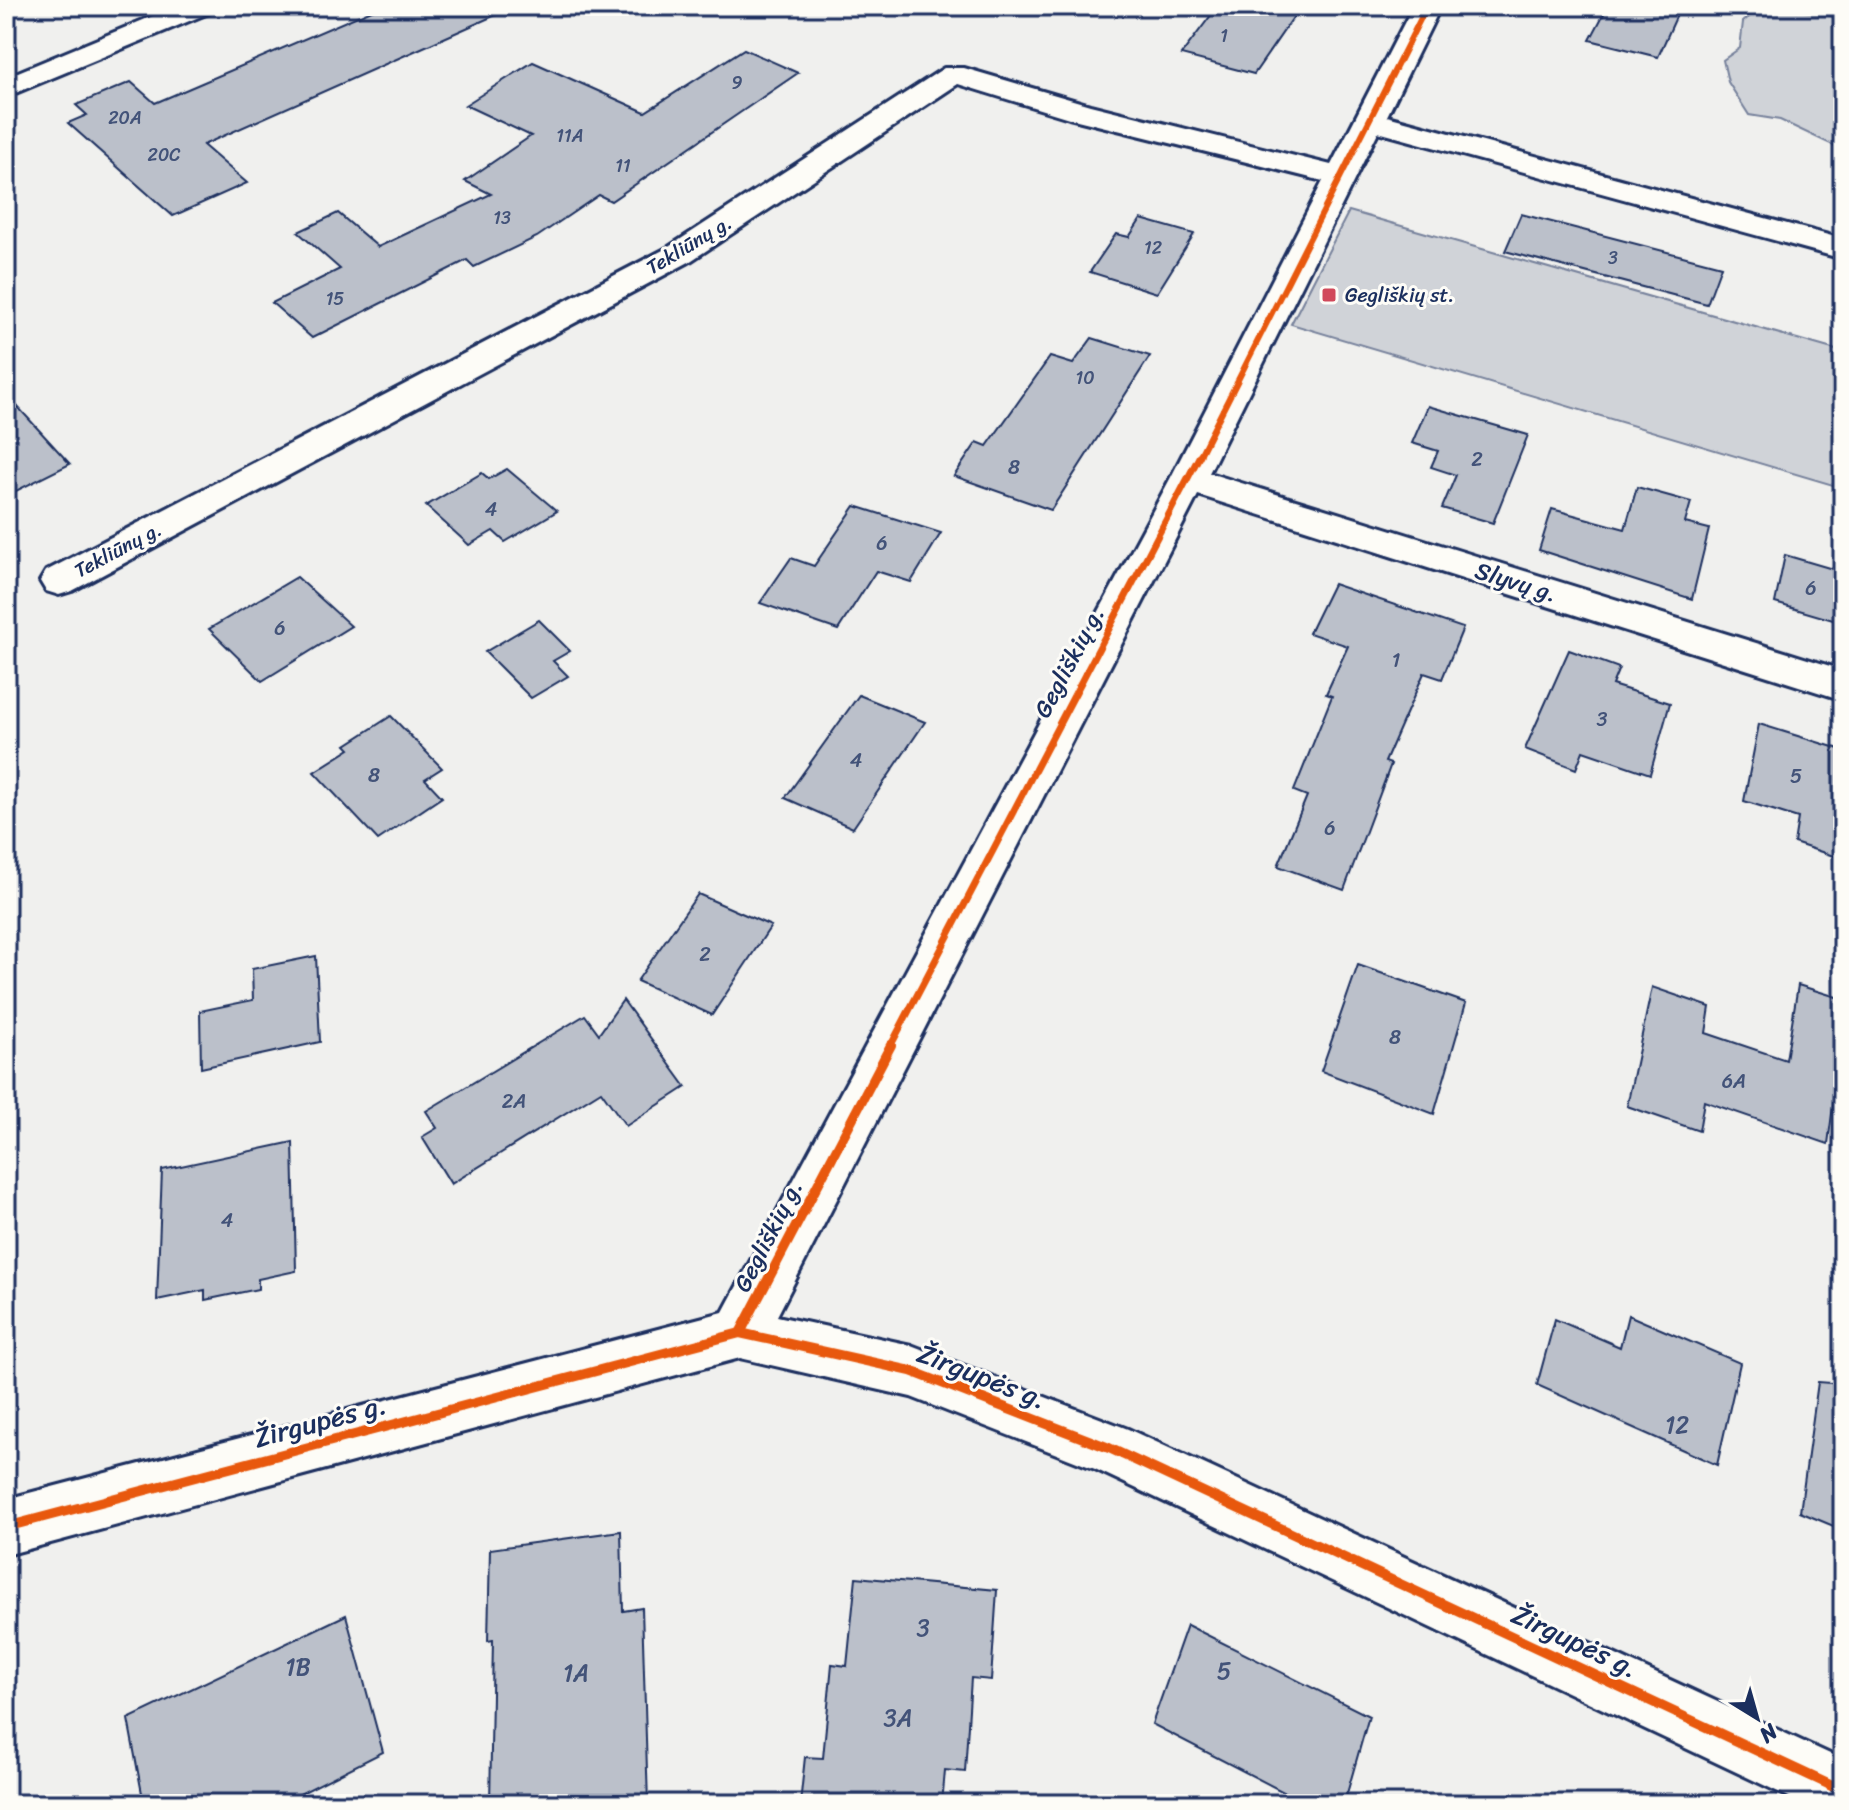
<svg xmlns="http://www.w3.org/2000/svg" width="1849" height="1810" viewBox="0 0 1849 1810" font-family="Sriracha,sans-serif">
  <rect width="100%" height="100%" fill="#f0f0ee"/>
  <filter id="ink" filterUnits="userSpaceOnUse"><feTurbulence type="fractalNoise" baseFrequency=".0125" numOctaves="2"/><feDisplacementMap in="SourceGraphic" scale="16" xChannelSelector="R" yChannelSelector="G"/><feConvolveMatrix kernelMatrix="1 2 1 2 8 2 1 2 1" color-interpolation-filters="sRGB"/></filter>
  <g filter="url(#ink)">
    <g fill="#d0d3d8" stroke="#76819b" stroke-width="2">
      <polygon points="1762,6 1827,14 1843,22 1843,150 1780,120 1749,115 1728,82 1723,60 1740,48 1743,22"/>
      <polygon points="1349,211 1843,352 1843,488 1291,324"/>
    </g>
    <g fill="#bbc0ca" stroke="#1b2f5e" stroke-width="2">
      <polygon points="381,6 516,6 203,145 247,183 173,216 68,123 87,115 76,105 131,82 155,103"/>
      <polygon points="1218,6 1301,6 1254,74 1181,55"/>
      <polygon points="1608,6 1681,6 1658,57 1590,40"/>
      <polygon points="744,49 798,73 611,201 599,195 537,237 474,267 467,260 312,338 272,303 340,269 298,232 338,213 378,247 491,194 465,181 531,136 465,105 533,62 645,112"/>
      <polygon points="1521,214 1721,266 1707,304 1505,251"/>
      <polygon points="1141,219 1194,234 1157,293 1090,272 1116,234 1129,237"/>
      <polygon points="1092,338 1150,356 1051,510 954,476 977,442 987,446 1050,357 1073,364"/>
      <polygon points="6,394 70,464 6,496"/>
      <polygon points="1428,406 1528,435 1493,523 1442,508 1456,475 1431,467 1438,451 1412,443"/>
      <polygon points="507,469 557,511 505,542 493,531 469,545 426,506 482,473 489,479"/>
      <polygon points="1637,487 1691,502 1685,523 1709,529 1692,599 1539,550 1552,509 1625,529"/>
      <polygon points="855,506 941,533 911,582 876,571 838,630 760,603 791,558 814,566"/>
      <polygon points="1785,555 1843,572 1843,623 1775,603"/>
      <polygon points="297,577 351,626 262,681 209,629"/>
      <polygon points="1333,584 1463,628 1442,679 1424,673 1385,762 1391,764 1344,890 1278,866 1307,796 1294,791 1332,696 1326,694 1348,646 1309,633"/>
      <polygon points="539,620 570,651 553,661 568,676 531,698 485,652"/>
      <polygon points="1569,650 1619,668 1612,685 1670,703 1650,774 1583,751 1576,769 1525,749"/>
      <polygon points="859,695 925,722 853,828 785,798"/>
      <polygon points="391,716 442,768 425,779 442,797 378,840 314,772 350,749 346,745"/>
      <polygon points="1759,724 1843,750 1843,859 1794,843 1798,818 1744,801"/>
      <polygon points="698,894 771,926 712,1015 637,981"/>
      <polygon points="316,956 320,1042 201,1068 200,1011 253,1000 252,969"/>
      <polygon points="1358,965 1466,1003 1434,1114 1321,1071"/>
      <polygon points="1798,985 1843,999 1843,1031 1828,1144 1704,1101 1699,1131 1627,1106 1652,987 1710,1007 1706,1033 1786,1060"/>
      <polygon points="623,1000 686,1087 626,1126 601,1091 451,1184 422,1137 437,1128 426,1111 585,1015 599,1034"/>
      <polygon points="293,1142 296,1271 258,1279 258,1289 205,1300 205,1290 157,1300 162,1170"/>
      <polygon points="1628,1315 1740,1363 1717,1465 1537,1385 1555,1319 1620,1347"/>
      <polygon points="1818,1382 1843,1384 1843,1530 1800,1512"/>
      <polygon points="621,1531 623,1611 642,1608 648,1804 490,1804 493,1640 488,1641 490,1549"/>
      <polygon points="856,1577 997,1590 991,1680 971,1678 965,1772 945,1770 942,1804 800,1804 805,1757 823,1758 832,1664 847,1666"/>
      <polygon points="346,1615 383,1752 280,1804 144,1804 128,1719"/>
      <polygon points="1187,1625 1369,1716 1344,1804 1307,1804 1152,1724"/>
    </g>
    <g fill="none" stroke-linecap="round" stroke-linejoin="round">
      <defs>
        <g id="minor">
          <polygon points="177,6 215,6 211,12 6,97 6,77"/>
          <polygon points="1413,6 1441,6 1387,116 1843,239 1843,259 1378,132 1209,473 1843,670 1843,700 1198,495 777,1316 911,1345 1128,1429 1843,1760 1843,1804 1804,1804 1095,1469 911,1397 740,1358 6,1555 6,1499 723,1312 1170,479 1323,181 1069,118 958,84 689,262 72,591 59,595 46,591 40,581 46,571 667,248 944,68 964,68 1090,105 1331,165"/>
        </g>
      </defs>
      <use href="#minor" stroke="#1b2f5e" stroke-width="6"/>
      <use href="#minor" fill="#fdfcf7" fill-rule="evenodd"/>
      <defs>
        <polyline id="cycleway-far2" points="1199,457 1427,6"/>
        <polyline id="cycleway-far1" points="890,1047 1200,455"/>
        <g id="cycleway">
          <polyline points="740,1333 891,1045"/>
          <polyline points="6,1527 740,1333 911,1371 1109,1448 1843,1791"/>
        </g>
      </defs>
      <use href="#cycleway-far2" stroke="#fdfcf7" stroke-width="10"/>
      <use href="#cycleway-far1" stroke="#fdfcf7" stroke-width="12"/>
      <use href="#cycleway" stroke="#fdfcf7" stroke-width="15"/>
      <use href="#cycleway-far2" stroke="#e8590c" stroke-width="6"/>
      <use href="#cycleway-far1" stroke="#e8590c" stroke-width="7"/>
      <use href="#cycleway" stroke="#e8590c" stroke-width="10"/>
    </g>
  </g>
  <rect fill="#d1495b" stroke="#fdfcf7" stroke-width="3" x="1321" y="287" width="16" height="16" rx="4"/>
  <g text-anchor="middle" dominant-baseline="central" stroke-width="6" stroke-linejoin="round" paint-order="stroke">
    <g font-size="18" fill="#435379">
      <text x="1224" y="36">1</text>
      <text x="737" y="83">9</text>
      <text x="125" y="118">20A</text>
      <text x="570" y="136">11A</text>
      <text x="164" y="155">20C</text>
      <text x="623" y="166">11</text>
      <text x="502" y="218">13</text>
      <text x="1153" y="248">12</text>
      <text x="1613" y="258">3</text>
      <text x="335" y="299">15</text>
      <text x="1085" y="378">10</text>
    </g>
    <g font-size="20" fill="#1b2f5e" stroke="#fdfcf7">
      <text transform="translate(689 245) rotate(-31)">Tekliūnų g.</text>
      <text transform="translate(118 550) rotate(-28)">Tekliūnų g.</text>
    </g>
    <g font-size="20" fill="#1b2f5e" stroke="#fdfcf7" text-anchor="start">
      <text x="1345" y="295">Gegliškių st.</text>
    </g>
    <g font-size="20" fill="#435379">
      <text x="1477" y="459">2</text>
      <text x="1014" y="467">8</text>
      <text x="491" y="509">4</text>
      <text x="882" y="543">6</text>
      <text x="1811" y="588">6</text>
      <text x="280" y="628">6</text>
      <text x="1396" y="660">1</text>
      <text x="1602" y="719">3</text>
      <text x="856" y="760">4</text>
      <text x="374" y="775">8</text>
      <text x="1796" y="776">5</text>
      <text x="1330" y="828">6</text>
      <text x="705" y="954">2</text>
      <text x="1395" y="1037">8</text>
      <text x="1734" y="1081">6A</text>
      <text x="514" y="1101">2A</text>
      <text x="227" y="1220">4</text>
    </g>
    <g font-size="24" fill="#1b2f5e" stroke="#fdfcf7">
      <text transform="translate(1516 582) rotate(17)">Slyvų g.</text>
      <text transform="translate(1069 662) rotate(-62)">Gegliškių g.</text>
      <text transform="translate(768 1236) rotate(-63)">Gegliškių g.</text>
    </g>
    <g font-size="24" fill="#435379">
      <text x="1677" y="1425">12</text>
      <text x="923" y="1628">3</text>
      <text x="298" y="1667">1B</text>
      <text x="1224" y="1671">5</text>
      <text x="576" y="1673">1A</text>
      <text x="898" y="1718">3A</text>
    </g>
    <g font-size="28" fill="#1b2f5e" stroke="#fdfcf7">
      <text transform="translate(982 1376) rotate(21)">Žirgupės g.</text>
      <text transform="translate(320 1421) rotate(-15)">Žirgupės g.</text>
      <text transform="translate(1575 1641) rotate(25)">Žirgupės g.</text>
    </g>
  </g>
  <rect width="1849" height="1810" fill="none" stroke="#fdfcf7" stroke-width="32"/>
  <rect x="16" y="16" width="1817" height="1778" fill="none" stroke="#1b2f5e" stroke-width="3" filter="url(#ink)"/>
  <g transform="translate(1757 1718) rotate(143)" stroke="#fdfcf7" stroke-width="6" paint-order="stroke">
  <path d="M0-6L14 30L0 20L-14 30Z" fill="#1b2f5e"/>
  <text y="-12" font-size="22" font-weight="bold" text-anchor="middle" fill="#1b2f5e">N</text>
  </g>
</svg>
